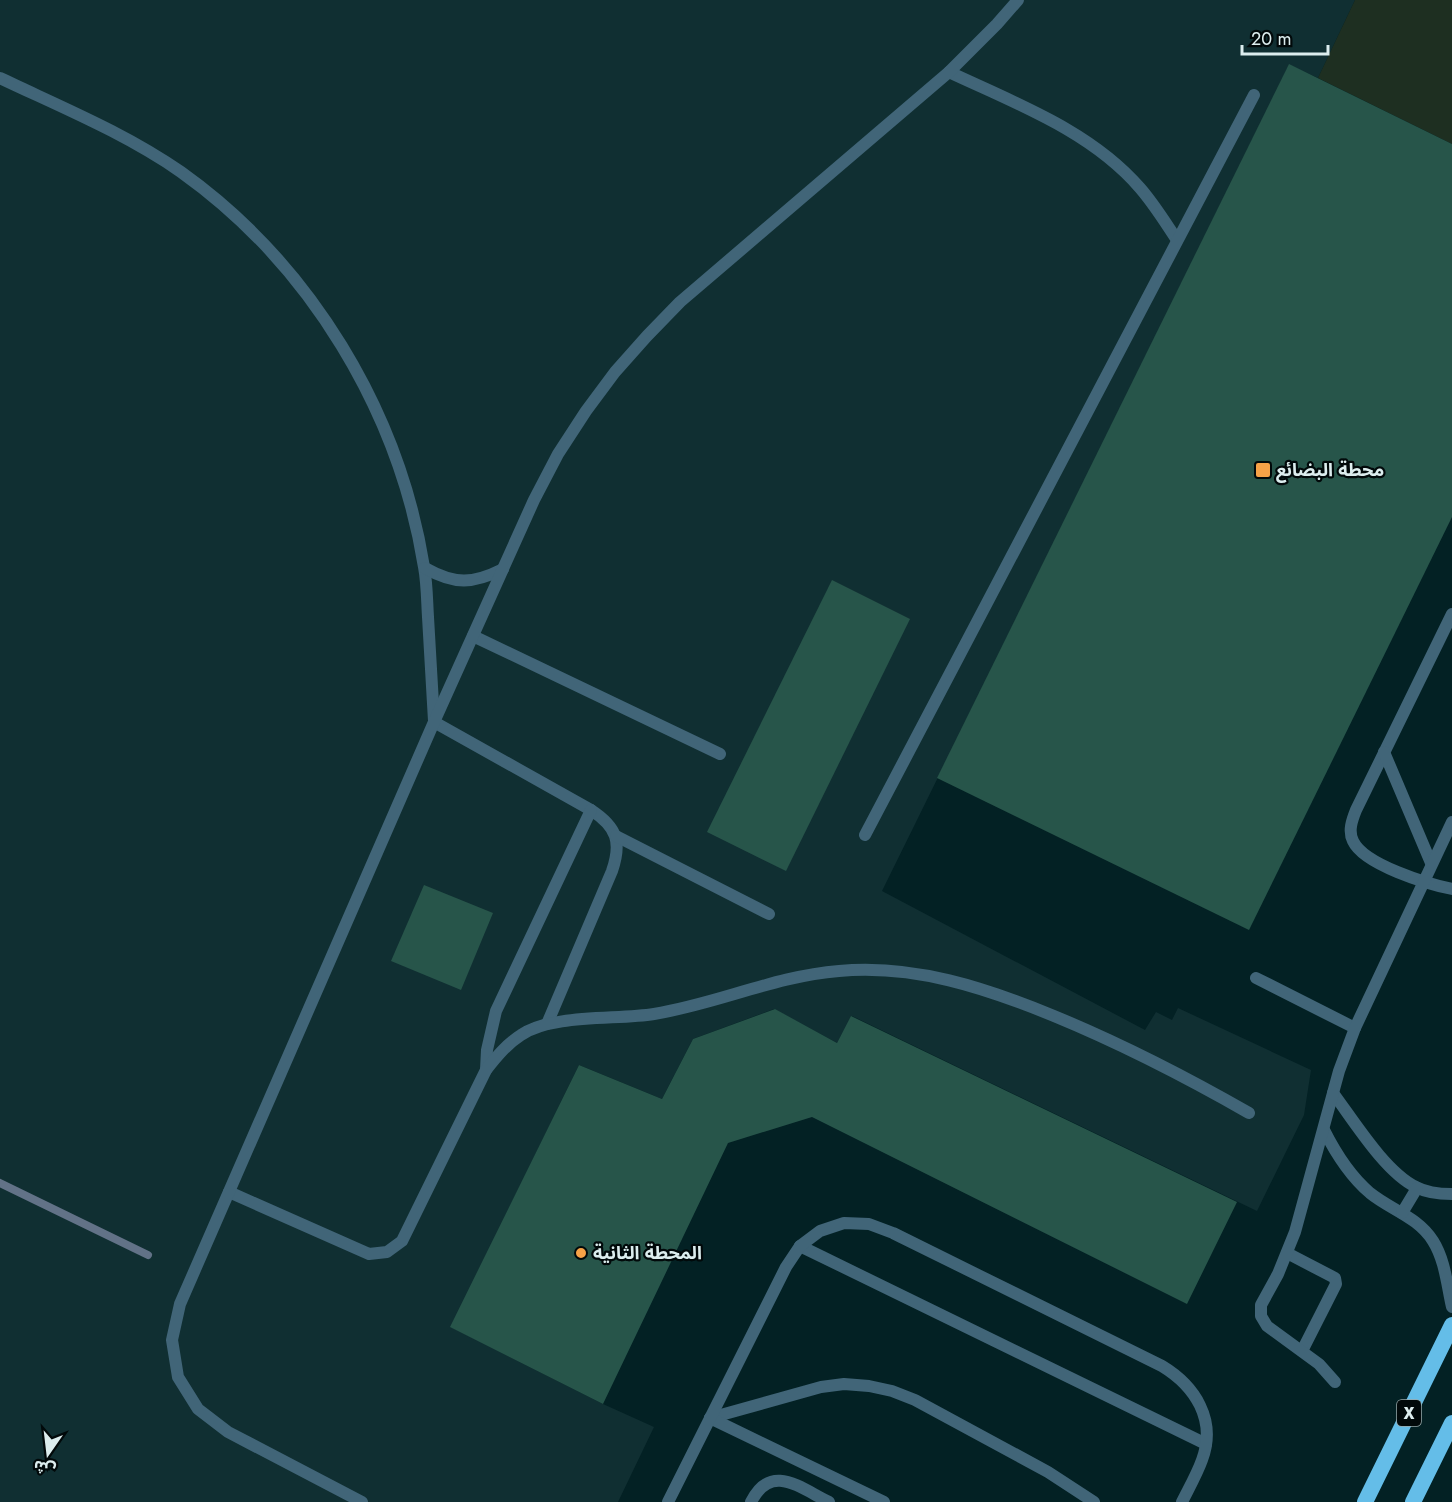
<svg xmlns="http://www.w3.org/2000/svg" width="1452" height="1502" viewBox="0 0 1452 1502" font-family="Jost,'Noto Sans Arabic',sans-serif">
  <rect width="100%" height="100%" fill="#032124"/>
  <polygon fill="#102f32" points="0,0 1355,0 1318,78 1289,65 882,891 1145,1030 1156,1012 1172,1020 1178,1008 1311,1070 1304,1115 1257,1211 852,1016 837,1043 774,1009 693,1039 662,1099 579,1065 451,1327 603,1404 654,1427 618,1502 0,1502"/>
  <polygon fill="#1e2f21" points="1355,0 1452,0 1452,144 1318,78"/>
  <g fill="none" stroke-linecap="round" stroke-linejoin="round">
    <polyline stroke="#627287" stroke-width="8" points="0,1183 148,1255"/>
  </g>
  <g fill="#27554a">
    <polygon points="1289,64 1452,144 1452,517 1249,930 937,778"/>
    <polygon points="832,580 910,619 786,871 707,832"/>
    <polygon points="424,885 493,913 461,990 391,961"/>
    <polygon points="775,1009 837,1043 851,1016 1237,1202 1187,1304 812,1117 728,1143 603,1404 450,1327 579,1065 662,1099 693,1039"/>
  </g>
  <g fill="none" stroke-linecap="round" stroke-linejoin="round">
    <g stroke="#416578" stroke-width="12">
      <path d="M949,72c66,31 142,59 191,116 14,16 25,34 37,52"/>
      <path d="M0,78c61,29 125,55 181,94 129,92 218,239 243,395 3,16 3,34 4,50 2,35 4,69 6,104"/>
      <path d="M425,568c30,17 48,16 78,1"/>
      <path d="M1452,614l-96,196c-4,10 -8,21 -3,31 11,24 75,43 99,48"/>
      <polyline points="473,636 720,754"/>
      <path d="M434,722l157,88c26,17 31,32 21,61l-65,153"/>
      <polyline points="1384,752 1431,863"/>
      <polyline points="865,835 1254,95"/>
      <polyline points="616,836 769,914"/>
      <polyline points="1256,978 1355,1028"/>
      <polyline points="486,1070 487,1050 496,1011 591,810"/>
      <path d="M1333,1093c21,28 52,79 83,94 11,6 23,7 36,7"/>
      <path d="M1324,1130c12,24 26,46 46,63 21,17 48,24 63,48 12,19 14,44 19,66"/>
      <path d="M229,1192l140,62 18,-2 15,-11 84,-171c11,-14 21,-26 35,-35 31,-21 95,-15 133,-21 63,-10 121,-38 185,-43 75,-7 147,17 215,45 68,28 132,61 195,97"/>
      <polyline points="1402,1213 1417,1188"/>
      <polyline points="800,1246 1206,1444"/>
      <polyline points="1287,1253 1335,1278 1336,1284 1302,1351"/>
      <polyline points="1335,1382 1319,1364 1267,1326 1261,1316 1261,1305 1278,1274 1295,1232 1339,1071 1355,1028 1452,822"/>
      <polyline points="710,1418 821,1387 844,1384 869,1386 892,1391 915,1400 1048,1472 1094,1502"/>
      <polyline points="710,1418 884,1502"/>
      <polyline points="362,1502 228,1432 198,1409 178,1377 172,1340 180,1304 434,722 534,500 558,454 586,411 615,372 647,336 680,302 949,72 997,24 1018,0"/>
      <path d="M668,1502l118,-235 14,-21 20,-15 24,-8 25,1 24,9 269,133c33,20 55,54 40,94 -5,14 -13,28 -20,42"/>
      <path d="M751,1502c20,-40 49,-14 78,0"/>
    </g>
    <g stroke="#64bde8" stroke-width="16">
      <polyline points="1365,1502 1452,1325"/>
      <polyline points="1413,1502 1452,1423"/>
    </g>
  </g>
  <g fill="#f6a247" stroke="#01090a" stroke-width="2">
    <rect x="1255" y="462" width="16" height="16" rx="3"/>
    <circle cx="581" cy="1253" r="6"/>
  </g>
  <g text-anchor="middle" dominant-baseline="central" stroke-width="4.5" stroke-linejoin="round" paint-order="stroke">
    <rect fill="#01090a" stroke="#9aa9aa" stroke-width="1.5" x="1397" y="1400" width="24" height="26" rx="4.5"/>
    <g font-size="16" font-weight="bold" fill="#dcedee">
      <text x="1409" y="1413">X</text>
    </g>
    <g font-size="18" font-weight="bold" fill="#dcedee" stroke="#01090a" text-anchor="start">
      <text x="1276" y="470">محطة البضائع</text>
      <text x="593" y="1253">المحطة الثانية</text>
    </g>
  </g>
  <g transform="translate(48 1454) rotate(194)" stroke="#01090a" stroke-width="4.5" paint-order="stroke">
  <path d="M0-4.5L10 22L0 15L-10 22Z" fill="#dcedee"/>
  <text y="-9" font-size="16" font-weight="bold" text-anchor="middle" fill="#dcedee">ش</text>
  </g>
  <path d="M1242 45v9h86v-9" fill="none" stroke="#dcedee" stroke-width="3"/>
  <text x="1251" y="45" font-size="18" fill="#dcedee" stroke="#01090a" stroke-width="4.5" paint-order="stroke">20 m</text>
</svg>
